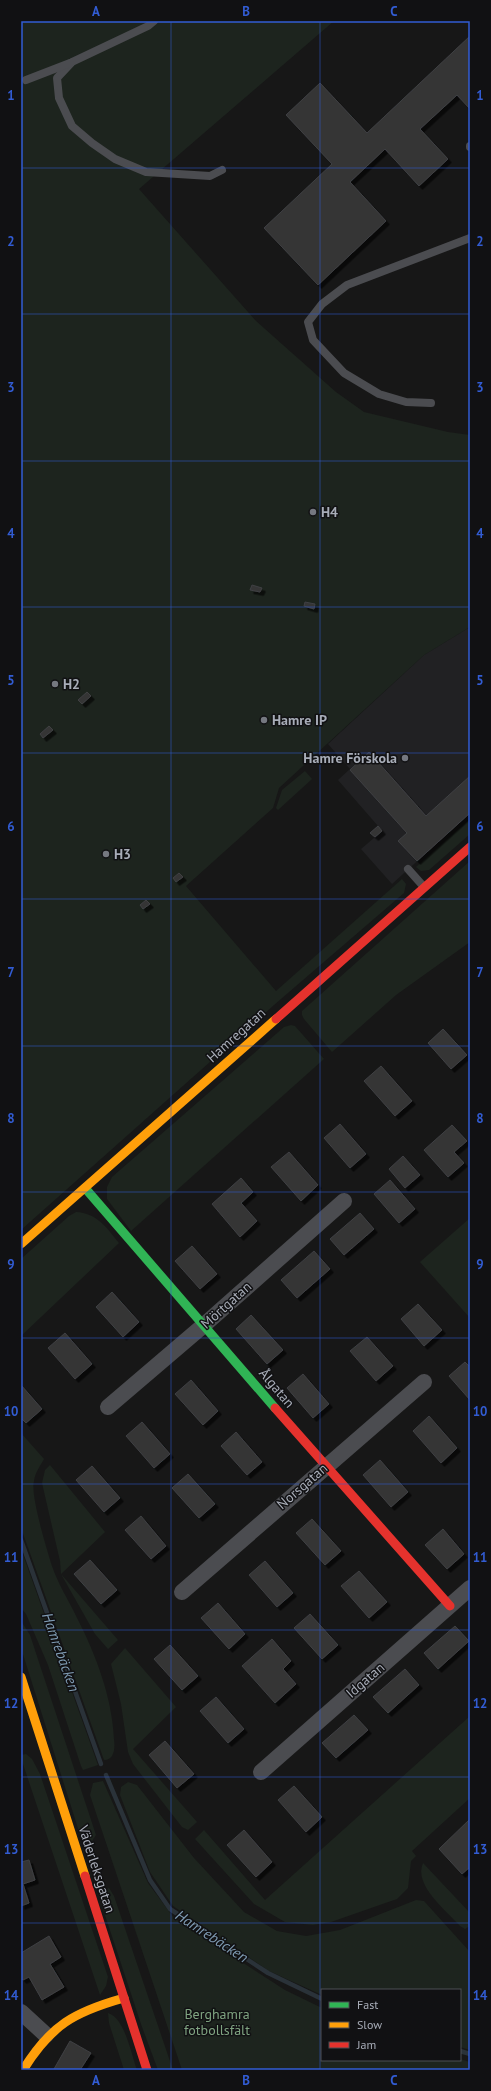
<svg xmlns="http://www.w3.org/2000/svg" width="491" height="2091" viewBox="0 0 491 2091" font-family="'PT Sans',sans-serif">
  <defs>
    <filter id="shadow"><feDropShadow dx="3.5" dy="3.5" stdDeviation="0" flood-color="#0009"/></filter>
  </defs>
  <rect width="100%" height="100%" fill="#171717"/>
  <polygon fill="#212123" points="470,627 470,813 392,884 361,849 374,838 370,833 378,826 338,780 350,769 328,744 424,655"/>
  <g fill="#1d241e">
    <polygon points="21,21 334,21 139,189 256,321 336,392 364,412 448,432 470,435 470,627 424,655 279,788 273,808 186,886 276,991 402,879 406,884 404,893 274,1005 21,1230"/>
    <polygon points="305,771 312,779 278,810 276,808 282,790"/>
    <polygon points="470,819 470,834 429,870 421,871 416,867"/>
    <polygon points="470,861 470,942 396,995 332,1052 304,1019 302,1015 302,1011"/>
    <polygon points="291,1025 295,1026 324,1059 131,1231 107,1199 107,1187 112,1177 284,1027"/>
    <path d="M76,1212c21,1 31,16 43,31l-98,93v-77l48,-43z"/>
    <polygon points="470,1218 470,1318 420,1262"/>
    <path d="M21,1433l23,26c-4,7 -9,14 -10,22 -4,14 13,69 18,85 6,18 17,35 25,52 19,37 35,79 37,121 1,8 1,21 -10,21l-83,-232z"/>
    <polygon points="50,1465 105,1532 61,1574 118,1640 108,1649 95,1634 61,1574 60,1561 42,1483 45,1470"/>
    <polygon points="21,1549 98,1765 83,1770 81,1766 48,1665 26,1614 21,1608"/>
    <polygon points="21,1621 30,1635 96,1835 92,1841 82,1841 21,1648"/>
    <polygon points="125,1648 176,1707 133,1749 197,1822 188,1830 182,1827 133,1764 128,1752 121,1704 111,1664"/>
    <polygon points="470,1716 470,1798 412,1851 416,1856 411,1861 408,1888 397,1899 331,1922 313,1925 285,1922 254,1904 195,1839 204,1830 265,1900"/>
    <polygon points="26,1754 32,1759 40,1774 108,1977 106,1986 100,1995 21,1758 21,1755"/>
    <polygon points="103,1781 148,1883 174,1918 285,1990 322,2008 322,2060 460,2059 470,2062 470,2070 182,2070 90,1795 93,1783"/>
    <polygon points="128,1782 137,1785 194,1858 244,1912 277,1931 306,1936 340,1930 416,1900 424,1901 470,1952 470,2050 460,2047 460,1990 322,1990 322,1995 269,1971 173,1906 150,1872 120,1795 121,1787"/>
    <path d="M423,1863l47,50v13l-5,3 -5,-3c-13,-15 -47,-41 -37,-63z"/>
    <polygon points="109,1888 114,1896 173,2070 158,2070 142,2027 98,1894"/>
    <path d="M108,2013c17,5 23,41 29,57h-13l-15,-47z"/>
  </g>
  <g fill="none" stroke-linecap="round" stroke-linejoin="round">
    <g stroke="#2a3239" stroke-width="4.5">
      <polyline points="21,1540 101,1764"/>
      <polyline points="106,1775 150,1880 170,1909 268,1973 322,1999"/>
      <polyline points="460,2051 470,2054"/>
    </g>
  </g>
  <g fill="#353536" stroke="#3f4043" filter="url(#shadow)">
    <polygon points="470,36 470,109 457,95 420,129 448,159 419,186 385,149 350,182 386,221 318,285 264,228 332,164 286,115 320,83 367,133"/>
    <polygon points="252,585 262,588 260,592 250,590"/>
    <polygon points="305,602 315,604 314,609 304,606"/>
    <polygon points="87,692 91,696 82,704 78,700"/>
    <polygon points="49,726 53,730 43,738 40,734"/>
    <polygon points="369,752 426,816 470,776 470,813 417,861 398,841 407,833 350,770"/>
    <polygon points="378,826 382,831 375,837 370,833"/>
    <polygon points="179,873 183,877 176,882 173,878"/>
    <polygon points="146,900 150,904 143,909 140,905"/>
    <polygon points="443,1029 467,1055 451,1069 428,1043"/>
    <polygon points="381,1066 412,1101 395,1116 364,1081"/>
    <polygon points="340,1124 366,1154 350,1168 324,1138"/>
    <polygon points="452,1125 467,1141 454,1152 464,1163 448,1177 424,1150"/>
    <polygon points="289,1152 318,1185 301,1201 271,1167"/>
    <polygon points="403,1156 420,1175 405,1188 389,1169"/>
    <polygon points="241,1178 253,1192 241,1203 257,1221 240,1237 212,1204"/>
    <polygon points="390,1180 415,1209 399,1223 374,1194"/>
    <polygon points="360,1213 374,1229 344,1255 330,1239"/>
    <polygon points="192,1246 217,1274 200,1289 175,1261"/>
    <polygon points="314,1251 330,1269 297,1298 281,1280"/>
    <polygon points="112,1292 139,1322 123,1337 96,1307"/>
    <polygon points="418,1304 442,1330 424,1346 401,1319"/>
    <polygon points="251,1315 283,1350 267,1364 236,1329"/>
    <polygon points="65,1333 92,1364 75,1379 48,1348"/>
    <polygon points="367,1337 393,1366 376,1381 350,1351"/>
    <polygon points="465,1362 470,1367 470,1400 449,1376"/>
    <polygon points="303,1374 329,1404 313,1418 287,1388"/>
    <polygon points="191,1380 218,1411 203,1425 175,1394"/>
    <polygon points="21,1385 42,1409 26,1423 21,1418"/>
    <polygon points="429,1416 457,1448 441,1463 413,1431"/>
    <polygon points="142,1422 170,1454 154,1468 126,1436"/>
    <polygon points="236,1432 262,1462 247,1475 221,1446"/>
    <polygon points="380,1460 408,1492 391,1507 363,1475"/>
    <polygon points="92,1466 120,1498 104,1512 76,1480"/>
    <polygon points="188,1474 215,1504 199,1518 172,1488"/>
    <polygon points="141,1516 166,1546 151,1559 125,1530"/>
    <polygon points="312,1519 341,1551 325,1565 296,1533"/>
    <polygon points="443,1529 464,1554 447,1569 425,1545"/>
    <polygon points="90,1560 117,1590 101,1604 74,1574"/>
    <polygon points="265,1561 293,1593 277,1607 249,1575"/>
    <polygon points="359,1571 387,1602 369,1618 341,1586"/>
    <polygon points="218,1603 245,1634 229,1649 201,1618"/>
    <polygon points="310,1614 338,1645 322,1659 294,1628"/>
    <polygon points="455,1626 469,1641 438,1669 424,1653"/>
    <polygon points="272,1639 291,1661 283,1669 296,1684 275,1703 242,1666"/>
    <polygon points="170,1645 198,1676 182,1690 154,1659"/>
    <polygon points="405,1669 419,1685 388,1713 373,1697"/>
    <polygon points="216,1697 244,1729 228,1743 200,1711"/>
    <polygon points="354,1715 368,1730 336,1758 322,1743"/>
    <polygon points="165,1741 194,1774 177,1788 149,1755"/>
    <polygon points="294,1786 322,1817 306,1832 278,1800"/>
    <polygon points="470,1819 470,1867 462,1874 439,1849"/>
    <polygon points="244,1830 272,1862 256,1877 227,1845"/>
    <polygon points="29,1860 35,1880 23,1884 29,1903 21,1906 21,1862"/>
    <polygon points="49,1936 61,1957 50,1964 64,1987 42,2000 29,1977 23,1980 21,1978 21,1953"/>
    <polygon points="70,2041 91,2053 80,2070 55,2070 54,2069"/>
  </g>
  <g fill="none" stroke-linecap="round" stroke-linejoin="round">
    <g stroke="#4b4c50" stroke-width="8">
      <polyline points="154,21 148,26 72,62 57,78 59,98 72,126 92,143 115,159 146,172 210,176 222,170"/>
      <polyline points="26,80 70,63"/>
      <polyline points="470,146 470,147"/>
      <polyline points="431,403 406,402 379,394 344,373 313,340 308,322 322,304 347,285 470,238"/>
      <polyline points="408,869 424,887"/>
    </g>
    <g stroke="#4b4c50" stroke-width="16">
      <polyline points="108,1407 204,1325 344,1201"/>
      <polyline points="182,1592 424,1382"/>
      <polyline points="261,1772 470,1588"/>
      <polyline points="21,2012 46,2035"/>
    </g>
    <polyline stroke="#30b455" stroke-width="9" points="85,1188 275,1408"/>
    <g stroke="#ff9f0a" stroke-width="9">
      <polyline points="21,1244 276,1019"/>
      <polyline points="21,1677 85,1876"/>
      <path d="M23,2070c28,-45 51,-58 101,-72"/>
    </g>
    <g stroke="#e5322d" stroke-width="9">
      <polyline points="276,1019 470,847"/>
      <polyline points="275,1408 450,1606"/>
      <polyline points="85,1876 147,2070"/>
    </g>
  </g>
  <path fill="none" stroke="#325cd3" stroke-width="1" stroke-opacity="0.55" d="M171,21v2049M320,21v2049M21,168h449M21,314h449M21,461h449M21,607h449M21,753h449M21,899h449M21,1046h449M21,1192h449M21,1338h449M21,1484h449M21,1630h449M21,1777h449M21,1923h449"/>
  <g fill="#757880" stroke="#111113" stroke-width="1.5">
    <circle cx="313" cy="512" r="4"/>
    <circle cx="55" cy="684" r="4"/>
    <circle cx="264" cy="720" r="4"/>
    <circle cx="405" cy="758" r="4"/>
    <circle cx="106" cy="854" r="4"/>
  </g>
  <g text-anchor="middle" dominant-baseline="central" stroke-width="3" stroke-linejoin="round" paint-order="stroke">
    <g font-size="14" font-weight="bold" fill="#a8adb8" stroke="#111113" text-anchor="start">
      <text x="321" y="512">H4</text>
      <text x="63" y="684">H2</text>
      <text x="272" y="720">Hamre IP</text>
      <text x="397" y="758" text-anchor="end">Hamre Förskola</text>
      <text x="114" y="854">H3</text>
    </g>
    <g font-size="14" fill="#a8adb8" stroke="#111113">
      <text transform="translate(236 1035) rotate(-42)">Hamregatan</text>
      <text transform="translate(226 1305) rotate(-42)">Mörtgatan</text>
      <text transform="translate(277 1388) rotate(50)">Ålgatan</text>
      <text transform="translate(302 1486) rotate(-41)">Norsgatan</text>
      <text transform="translate(365 1680) rotate(-41)">Idgatan</text>
      <text transform="translate(97 1869) rotate(72)">Väderleksgatan</text>
    </g>
    <g font-size="14" fill="#7fa381" stroke="#111113">
      <text x="217" y="2014">Berghamra<tspan x="217" dy="16">fotbollsfält</tspan></text>
    </g>
    <g font-size="15" font-style="italic" fill="#7f9bb3" stroke="#111113">
      <text transform="translate(61 1652) rotate(70)">Hamrebäcken</text>
      <text transform="translate(212 1936) rotate(33)">Hamrebäcken</text>
    </g>
  </g>
  <rect width="491" height="2091" fill="none" stroke="#111113" stroke-width="44"/>
  <rect x="321" y="1989" width="140" height="72" fill="#111113" stroke="#4d4f55"/>
  <rect x="329" y="2002" width="20" height="6" fill="#30b455" stroke="#4d4f55"/>
  <text x="357" y="2009" font-size="12" fill="#a8adb8">Fast</text>
  <rect x="329" y="2022" width="20" height="6" fill="#ff9f0a" stroke="#4d4f55"/>
  <text x="357" y="2029" font-size="12" fill="#a8adb8">Slow</text>
  <rect x="329" y="2042" width="20" height="6" fill="#e5322d" stroke="#4d4f55"/>
  <text x="357" y="2049" font-size="12" fill="#a8adb8">Jam</text>
  <rect x="22" y="22" width="447" height="2047" fill="none" stroke="#325cd3" stroke-width="1.5"/>
  <g font-size="13" text-anchor="middle" font-weight="bold" fill="#325cd3">
    <text x="96" y="16">A</text>
    <text x="246" y="16">B</text>
    <text x="394" y="16">C</text>
    <text x="11" y="100">1</text>
    <text x="480" y="100">1</text>
    <text x="11" y="246">2</text>
    <text x="480" y="246">2</text>
    <text x="11" y="392">3</text>
    <text x="480" y="392">3</text>
    <text x="11" y="538">4</text>
    <text x="480" y="538">4</text>
    <text x="11" y="685">5</text>
    <text x="480" y="685">5</text>
    <text x="11" y="831">6</text>
    <text x="480" y="831">6</text>
    <text x="11" y="977">7</text>
    <text x="480" y="977">7</text>
    <text x="11" y="1123">8</text>
    <text x="480" y="1123">8</text>
    <text x="11" y="1269">9</text>
    <text x="480" y="1269">9</text>
    <text x="11" y="1416">10</text>
    <text x="480" y="1416">10</text>
    <text x="11" y="1562">11</text>
    <text x="480" y="1562">11</text>
    <text x="11" y="1708">12</text>
    <text x="480" y="1708">12</text>
    <text x="11" y="1854">13</text>
    <text x="480" y="1854">13</text>
    <text x="11" y="2000">14</text>
    <text x="480" y="2000">14</text>
    <text x="96" y="2085">A</text>
    <text x="246" y="2085">B</text>
    <text x="394" y="2085">C</text>
  </g>
</svg>
